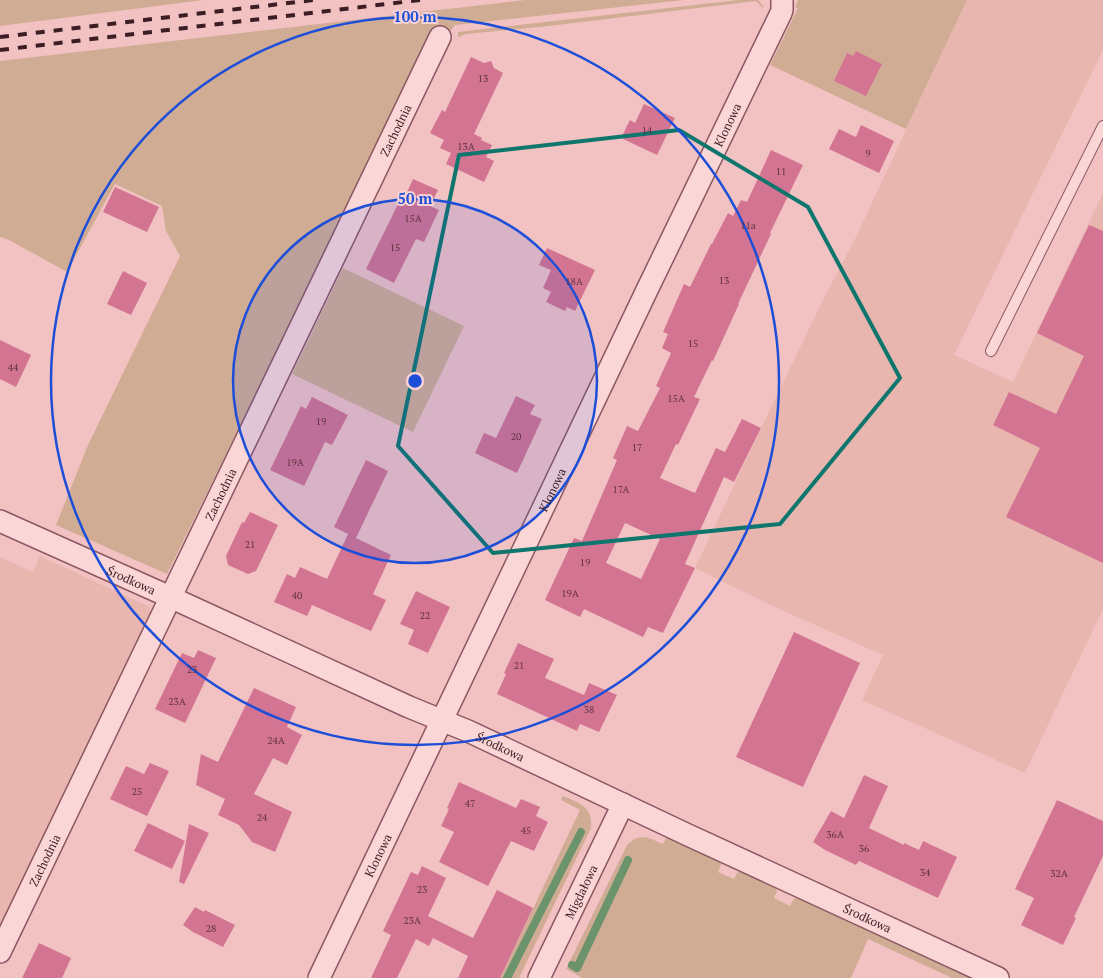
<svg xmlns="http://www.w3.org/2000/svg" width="1103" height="978" viewBox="0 0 1103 978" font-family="'PT Serif',serif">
  <rect width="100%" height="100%" fill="#f2c2c3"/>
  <g fill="#e8b5af">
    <polygon points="967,0 1103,0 1103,50 954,355 1013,382 1103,193 1103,609 1025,773 862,700 883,655 777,608 695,568 775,399 824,298 854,241"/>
    <polygon points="40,556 150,607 150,619 0,932 0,557 33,572"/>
  </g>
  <g fill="#d1ac95">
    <polygon points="0,0 204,0 0,26"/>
    <polygon points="525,0 684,0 455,25 449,33 432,36 167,574 56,525 88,445 180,256 166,231 162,206 115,184 67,272 9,240 0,237 0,61"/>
    <polygon points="738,0 758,0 764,7 763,8 756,1 549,26 466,34 458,37 458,32"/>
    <polygon points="798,0 967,0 906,129 770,65 798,8 795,7"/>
    <polygon points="343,268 464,326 413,432 292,374"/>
    <path d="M563,796c17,7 30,11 28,32l-72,150h-19l80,-168 -19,-10z"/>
    <path d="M667,836l53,25 1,4 -3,7 16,7 3,-6 3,-2 36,17 1,3 -3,7 16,8 3,-6 4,-3 146,68 2,2 5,1 23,10h-21l-84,-39 -17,39h-270v-1l-15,-8 61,-124c13,-13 22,-7 36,-1z"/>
  </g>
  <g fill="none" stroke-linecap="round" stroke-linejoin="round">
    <g stroke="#6b936c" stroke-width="8">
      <polyline points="572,965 577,968 628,860"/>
      <polyline points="507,978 581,832"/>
    </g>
  </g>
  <g fill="#d37592" fill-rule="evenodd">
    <polygon points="856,51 882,64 866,96 834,81 847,53 853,56"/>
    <polygon points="471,57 484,63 491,61 494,68 503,73 474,134 482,138 481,140 492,145 486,157 494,161 484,182 446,164 451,153 440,148 444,140 430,133 442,110 445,112"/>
    <polygon points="644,104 675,118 657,155 621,138 630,120 635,123"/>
    <polygon points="861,125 894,141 879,173 829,149 839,129 856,137"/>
    <path d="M771,150l32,15 -33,68 1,1 -33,70h1l-26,57 -1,-1 -18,37 6,2 -22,46 -2,-1 -16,34 35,15 21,-45 9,4 17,-33 19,9 -27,54 -10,-5 -39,87 10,4 -32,65 -15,-6 -5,10 -59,-28 -4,8 -35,-17 29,-62 8,3 35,-81 -4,-2 14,-32 11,5 22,-43 -4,-2 15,-33 -9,-5 6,-14 -5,-2 21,-48 6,3 21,-43h1l16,-31 5,3 8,-16 6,2zM625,523l35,16 -19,40 -35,-16z"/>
    <polygon points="413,179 438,190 430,206 439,210 424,242 416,239 394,283 366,269 402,196 405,197"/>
    <polygon points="115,187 159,207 147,232 103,212"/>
    <polygon points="1089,225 1103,231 1103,563 1006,517 1040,448 993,425 1009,392 1056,414 1084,356 1037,333"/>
    <polygon points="547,248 595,270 575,311 567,307 565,311 546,302 551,292 543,288 551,270 539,265"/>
    <polygon points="123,271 147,283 131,315 107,304"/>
    <polygon points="0,340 31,355 16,387 0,379"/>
    <polygon points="516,396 535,405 530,414 542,419 517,473 475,453 484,433 496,438"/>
    <polygon points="312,397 348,415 332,445 325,442 304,486 270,470 301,406 306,409"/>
    <polygon points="366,460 388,471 356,538 391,555 373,594 386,600 371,631 312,605 307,616 274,602 287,574 295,578 300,567 327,579 348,534 334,527"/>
    <polygon points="250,512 278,525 256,571 248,574 228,565 226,556 242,522 244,523"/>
    <polygon points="416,591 450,607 428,653 408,644 414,630 400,624"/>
    <polygon points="794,632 860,663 803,787 736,757"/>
    <polygon points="518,643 554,659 545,678 584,695 589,683 617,695 599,732 580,724 577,731 497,694 506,674 504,673"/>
    <polygon points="198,650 216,658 185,723 155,709 182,653 194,658"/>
    <polygon points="254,688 296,707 287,727 302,735 287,765 273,758 254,794 292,812 275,852 252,842 239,825 218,815 225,799 196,785 201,754 218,762"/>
    <polygon points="150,763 169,771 147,816 110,799 126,766 144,774"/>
    <polygon points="864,775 888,786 869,828 904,845 904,843 919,850 923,841 957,857 938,898 859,861 856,865 825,850 813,842 831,811 844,818"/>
    <polygon points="459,782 516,808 521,799 540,807 536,816 548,822 534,851 511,841 488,886 439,862 454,832 441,826 449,809 447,808"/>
    <polygon points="1057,800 1103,821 1103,856 1074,917 1076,918 1063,945 1021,925 1034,898 1015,889"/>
    <polygon points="148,823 185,841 172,869 134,851"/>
    <polygon points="189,824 209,833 184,884 179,882"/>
    <polygon points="422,866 446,878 428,916 473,938 497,890 533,908 500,978 458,978 468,956 433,938 429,946 416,939 397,978 371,978 391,935 383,931 411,872 418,875"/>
    <polygon points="195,907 204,912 205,910 235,925 223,947 193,932 183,925"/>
    <polygon points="39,943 71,958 62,978 22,978"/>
  </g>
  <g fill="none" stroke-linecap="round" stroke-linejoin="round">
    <defs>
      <polyline id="lane" points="991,351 1103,126"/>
      <g id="street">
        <path id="s1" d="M0,521l170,76 239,110 59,24 220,104 310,143"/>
        <path id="s2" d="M0,952l440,-915"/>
        <path id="s3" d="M319,978l328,-688 134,-277 1,-3v-10"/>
        <path id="s4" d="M539,978l84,-174"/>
      </g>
    </defs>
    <use href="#lane" stroke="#8d5762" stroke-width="12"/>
    <use href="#street" stroke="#8d5762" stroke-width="24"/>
    <use href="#lane" stroke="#fbd6d7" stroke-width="10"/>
    <use href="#street" stroke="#fbd6d7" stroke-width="21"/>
    <g stroke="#3c1d24" stroke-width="4" stroke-dasharray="9 9" stroke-linecap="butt">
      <polyline points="0,37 314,0"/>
      <polyline points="0,50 420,0"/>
    </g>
  </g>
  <path fill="none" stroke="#0f766e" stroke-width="4" stroke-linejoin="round" d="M679,130l129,77 92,171 -120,146 -287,29 -95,-107 61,-291z"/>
  <circle cx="415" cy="381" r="182" fill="#1d4ed8" fill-opacity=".12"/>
  <g fill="none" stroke="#1d4ed8" stroke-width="2.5">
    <circle cx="415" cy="381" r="182"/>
    <circle cx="415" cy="381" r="364"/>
  </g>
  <g text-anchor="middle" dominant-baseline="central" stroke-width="4" stroke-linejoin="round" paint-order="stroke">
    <g font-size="10" fill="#623340">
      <text x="483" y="78">13</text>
      <text x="647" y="130">14</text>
      <text x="466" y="146">13A</text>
      <text x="868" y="153">9</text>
      <text x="781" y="171">11</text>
      <text x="413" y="218">15A</text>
      <text x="748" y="225">11a</text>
      <text x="395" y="247">15</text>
      <text x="724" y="280">13</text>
      <text x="574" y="281">18A</text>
      <text x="693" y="343">15</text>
      <text x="13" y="367">44</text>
      <text x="676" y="398">15A</text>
      <text x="321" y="421">19</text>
      <text x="516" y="436">20</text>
      <text x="637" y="447">17</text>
      <text x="295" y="462">19A</text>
      <text x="621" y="489">17A</text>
      <text x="250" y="544">21</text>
      <text x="585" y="562">19</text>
      <text x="570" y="593">19A</text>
      <text x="297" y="595">40</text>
      <text x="425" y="615">22</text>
      <text x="519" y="665">21</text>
      <text x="192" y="669">23</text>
      <text x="177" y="701">23A</text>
      <text x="589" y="709">38</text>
      <text x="276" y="740">24A</text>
      <text x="137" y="791">25</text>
      <text x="470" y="803">47</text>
      <text x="262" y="817">24</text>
      <text x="526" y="830">45</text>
      <text x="835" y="834">36A</text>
      <text x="864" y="848">36</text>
      <text x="925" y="872">34</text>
      <text x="1059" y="873">32A</text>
      <text x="422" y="889">23</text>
      <text x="412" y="920">23A</text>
      <text x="211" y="928">28</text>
    </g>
    <g font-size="12" fill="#3c1d24" stroke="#f8d2d3">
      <text stroke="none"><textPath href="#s3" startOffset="946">Klonowa</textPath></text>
      <text stroke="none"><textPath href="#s2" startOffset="912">Zachodnia</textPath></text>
      <text stroke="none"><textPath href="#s3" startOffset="541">Klonowa</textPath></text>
      <text stroke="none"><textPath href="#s2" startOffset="508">Zachodnia</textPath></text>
      <text stroke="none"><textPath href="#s1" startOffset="144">Środkowa</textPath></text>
      <text stroke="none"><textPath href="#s1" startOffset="549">Środkowa</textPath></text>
      <text stroke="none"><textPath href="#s3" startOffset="136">Klonowa</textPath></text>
      <text stroke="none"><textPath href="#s2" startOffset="102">Zachodnia</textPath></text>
      <text stroke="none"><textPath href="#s4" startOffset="96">Migdałowa</textPath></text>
      <text stroke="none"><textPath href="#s1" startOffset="954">Środkowa</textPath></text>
    </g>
  </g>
  <circle cx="415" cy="381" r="8" fill="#1d4ed8" stroke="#f8d2d3" stroke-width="2.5"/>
  <g font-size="15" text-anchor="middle" font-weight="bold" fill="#1d4ed8" stroke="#f8d2d3" stroke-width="4" stroke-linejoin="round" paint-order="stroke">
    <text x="415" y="22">100 m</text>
    <text x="415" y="204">50 m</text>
  </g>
</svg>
